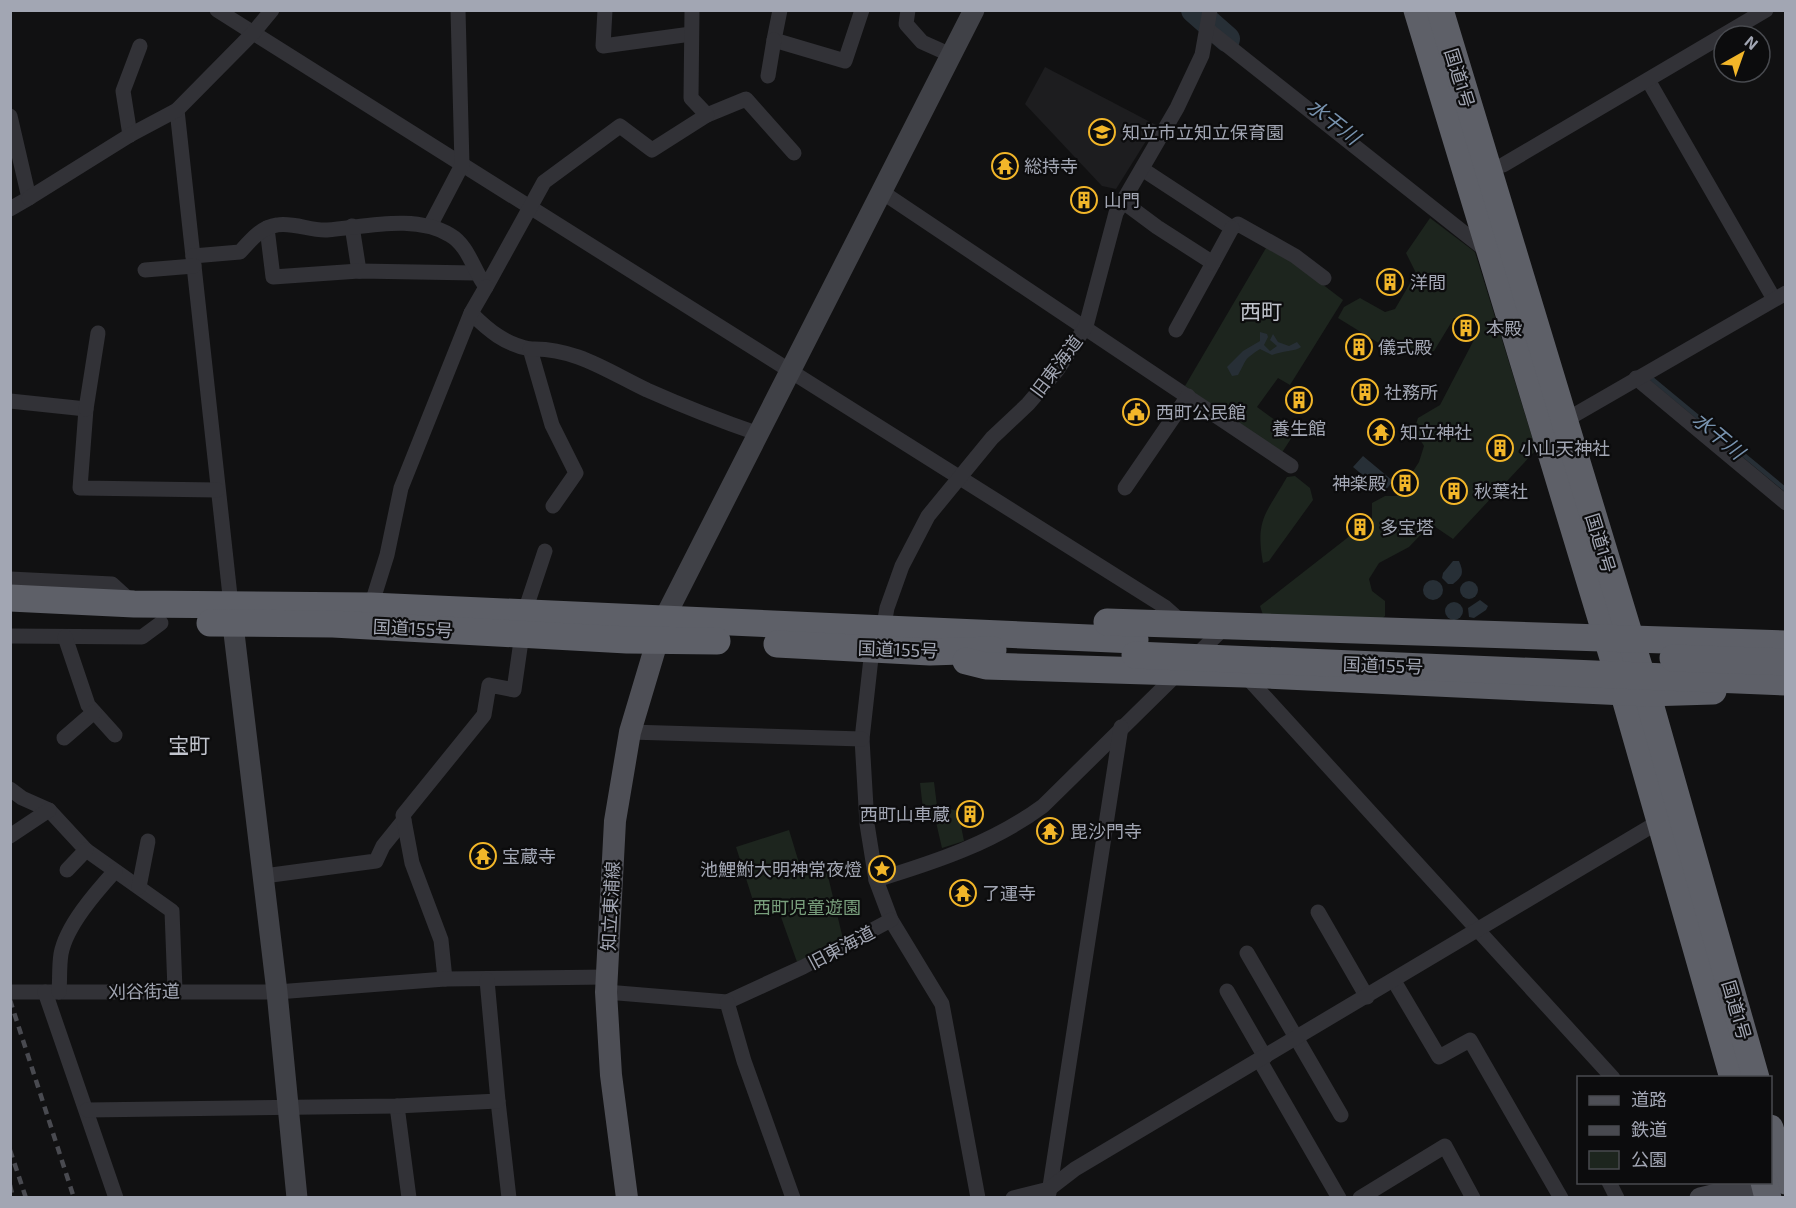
<svg xmlns="http://www.w3.org/2000/svg" width="1796" height="1208" viewBox="0 0 1796 1208" font-family="'Exo 2','Noto Sans JP',sans-serif">
  <rect width="100%" height="100%" fill="#111112"/>
  <polygon fill="#1d1d1f" points="1045,67 1156,125 1116,189 1102,186 1025,104"/>
  <g fill="#1d251e">
    <polygon points="1430,218 1475,252 1536,450 1453,539 1431,524 1409,547 1379,563 1369,579 1372,591 1385,601 1385,616 1378,622 1264,618 1260,606 1351,535 1359,539 1372,533 1372,503 1385,496 1397,496 1419,462 1424,446 1414,430 1418,418 1440,405 1477,334 1471,319 1454,318 1434,351 1404,354 1390,350 1338,318 1344,307 1360,298 1385,312 1395,309 1416,273 1406,253"/>
    <polygon points="1266,248 1292,261 1343,300 1290,385 1278,378 1257,407 1294,434 1281,454 1185,386"/>
    <path d="M1295,476l15,12 3,12 -44,61 -6,2c-8,-44 3,-49 24,-86z"/>
    <polygon points="934,782 937,806 958,811 964,841 942,848 935,818 924,818 920,783"/>
    <polygon points="789,830 803,876 827,872 843,939 797,962 776,903 756,910 736,847"/>
  </g>
  <g fill="#272f36">
    <path d="M1260,332l7,2 1,3 -4,8 6,6 7,-5 -7,-6 3,-6 5,8 11,4 8,-4 4,5c-4,4 -20,4 -29,8l-12,-6c-18,12 -12,9 -22,26l-6,1 -5,-9 16,-16 17,-10z"/>
    <polygon points="1363,456 1393,481 1384,492 1371,482 1373,477 1369,474 1365,477 1353,467"/>
    <path d="M1453,561h6c5,12 4,15 -6,23h-5l-6,-6 1,-5z"/>
    <circle cx="1433" cy="590" r="10"/>
    <circle cx="1469" cy="590" r="9"/>
    <polygon points="1480,600 1488,606 1486,610 1474,618 1469,617 1468,608"/>
    <circle cx="1454" cy="611" r="9"/>
  </g>
  <g fill="none" stroke-linecap="round" stroke-linejoin="round">
    <polyline stroke="#272f36" stroke-width="4.5" points="1652,379 1786,490"/>
    <polyline stroke="#272f36" stroke-width="26" points="1194,10 1227,39"/>
    <g stroke="#323237" stroke-width="15">
      <polyline points="217,10 1165,607 1184,624"/>
      <polyline points="605,10 603,46 691,34"/>
      <polyline points="780,10 774,40 845,61 862,10"/>
      <polyline points="908,10 906,24 922,42 951,55"/>
      <polyline points="1208,30 1488,252"/>
      <polyline points="768,76 774,40"/>
      <polyline points="1648,80 1774,299"/>
      <polyline points="177,110 231,605"/>
      <polyline points="707,115 746,99 794,153"/>
      <polyline points="10,116 29,198 10,209"/>
      <polyline points="130,135 123,91 140,46"/>
      <polyline points="1503,165 1766,10"/>
      <polyline points="1142,169 1232,228 1238,224 1295,256 1324,278"/>
      <polyline points="882,192 1291,466"/>
      <polyline points="29,198 130,135 177,110 253,33 272,10"/>
      <polyline points="1122,201 1157,227 1213,263 1176,330"/>
      <polyline points="352,226 359,271"/>
      <polyline points="430,226 462,165 458,10"/>
      <polyline points="267,228 273,277 359,271 475,273"/>
      <path d="M193,256l47,-4c10,-11 21,-25 37,-27 16,-3 34,6 50,5 39,-3 88,-16 123,5 19,11 23,35 36,52l58,-105 76,-56 32,24 55,-35 -16,-17 1,-88"/>
      <polyline points="1213,263 1232,228"/>
      <polyline points="145,270 194,266"/>
      <path d="M471,313c18,18 34,31 59,36l22,76 24,48 -23,33"/>
      <path d="M530,349c44,-2 79,23 117,41 36,16 74,31 112,44"/>
      <polyline points="1636,378 1786,503"/>
      <polyline points="10,401 86,409 80,488 217,490"/>
      <polyline points="86,409 98,333"/>
      <polyline points="1564,421 1786,293"/>
      <polyline points="1125,488 1188,396"/>
      <polyline points="10,579 112,584 134,604"/>
      <polyline points="371,606 387,555 401,488 471,313 486,287"/>
      <polyline points="524,614 545,551"/>
      <polyline points="883,630 887,608 902,566 928,516 992,438 1028,404 1058,369 1086,326 1116,213 1177,108 1202,55 1210,10"/>
      <polyline points="10,636 142,637 161,623"/>
      <polyline points="65,637 88,705 115,735"/>
      <polyline points="872,649 862,739 867,824 876,880 891,920 942,1004 978,1198"/>
      <polyline points="1244,674 1613,1078"/>
      <polyline points="630,732 862,739"/>
      <polyline points="64,738 94,712"/>
      <polyline points="10,789 22,798 49,810 86,850 172,911 175,990"/>
      <polyline points="10,836 49,810"/>
      <polyline points="67,870 86,850"/>
      <polyline points="264,876 376,861 383,846 404,820"/>
      <path d="M876,880c59,-18 117,-37 167,-74l183,-180"/>
      <polyline points="139,887 148,841"/>
      <polyline points="1318,912 1367,997"/>
      <polyline points="1247,953 1341,1115"/>
      <polyline points="445,979 441,940 412,863 403,815 484,715 489,685 514,690 522,634"/>
      <polyline points="1394,981 1439,1057 1470,1040 1561,1198"/>
      <polyline points="1227,991 1265,1057"/>
      <polyline points="10,992 277,992 445,979 607,977"/>
      <polyline points="45,992 116,1198"/>
      <path d="M59,992c1,-12 0,-26 2,-38 5,-28 35,-62 54,-83"/>
      <polyline points="606,992 727,1002 803,967 891,920"/>
      <polyline points="727,1002 744,1061 793,1198"/>
      <polyline points="1260,1061 1339,1198"/>
      <polyline points="498,1101 509,1198"/>
      <polyline points="397,1106 409,1198"/>
      <polyline points="87,1110 397,1106 498,1101 487,980"/>
      <polyline points="1609,1182 1617,1198"/>
      <polyline points="1049,1193 1121,727"/>
      <polyline points="1013,1198 1049,1189 1075,1169 1660,821"/>
      <polyline points="1360,1198 1445,1146 1473,1198"/>
    </g>
    <g stroke="#404147" stroke-width="21">
      <polyline points="231,608 277,992 297,1198"/>
      <polyline points="664,619 974,10"/>
      <polyline points="1700,1198 1767,1182"/>
    </g>
    <polyline stroke="#4e4f56" stroke-width="22" points="627,1198 611,1075 606,992 615,821 630,732 662,625"/>
    <g stroke="#5e6068" stroke-width="27">
      <polyline points="1417,10 1623,691 1733,1078"/>
      <polyline points="1440,10 1647,693 1756,1078"/>
      <polyline points="10,598 134,604 371,606 1135,640"/>
      <polyline points="1107,622 1786,644"/>
      <polyline points="210,623 333,624 627,640 717,641"/>
      <polyline points="777,644 930,652 993,650"/>
      <polyline points="966,661 986,666 1244,674 1647,693 1713,691"/>
      <polyline points="1770,1128 1786,1181"/>
      <polyline points="1764,1182 1768,1198"/>
    </g>
    <g stroke="#494a50" stroke-width="4.5" stroke-dasharray="8 6" stroke-linecap="butt">
      <polyline points="10,1000 74,1198"/>
      <polyline points="10,1150 26,1198"/>
      <polyline points="10,1185 13,1198"/>
    </g>
    <g stroke="#5e6068" stroke-width="27">
      <polyline points="1135,655 1786,682"/>
      <polyline points="1673,658 1786,662"/>
    </g>
  </g>
  <defs>
    <symbol id="school-ring" viewBox="-11 -11 22 22"><circle r="9.5" fill="#0c0c0d" stroke="#f2b629" stroke-width="1.5"/><path d="M0-5L7-2L0 1L-7-2ZM-4 1L0 2.5L4 1V4Q0 6-4 4Z" fill="#f2b629"/></symbol>
    <symbol id="temple-ring" viewBox="-11 -11 22 22"><circle r="9.5" fill="#0c0c0d" stroke="#f2b629" stroke-width="1.5"/><path d="M0-6L5-2H3V0L6.5 2.5H4V6H1.5V3h-3V6H-4V2.5H-6.5L-3 0V-2H-5Z" fill="#f2b629"/></symbol>
    <symbol id="building-ring" viewBox="-11 -11 22 22"><circle r="9.5" fill="#0c0c0d" stroke="#f2b629" stroke-width="1.5"/><path d="M-4-6H4V6H1V3H-1V6H-4ZM-2.5-4.3h1.7v1.8h-1.7ZM.8-4.3h1.7v1.8H.8ZM-2.5-1h1.7V.8h-1.7ZM.8-1h1.7V.8H.8Z" fill="#f2b629"/></symbol>
    <symbol id="civic-ring" viewBox="-11 -11 22 22"><circle r="9.5" fill="#0c0c0d" stroke="#f2b629" stroke-width="1.5"/><path d="M-.6-6.5H3V-4.5H.6V-3L4-1V1h2V6H-6V1h2V-1L-.6-3ZM-1.2 2.5V6h2.4V2.5Z" fill="#f2b629"/></symbol>
    <symbol id="sight-ring" viewBox="-11 -11 22 22"><circle r="9.5" fill="#0c0c0d" stroke="#f2b629" stroke-width="1.5"/><path d="M0-6L1.8-2.2L6-1.7L2.9 1.2L3.7 5.4L0 3.3L-3.7 5.4L-2.9 1.2L-6-1.7L-1.8-2.2Z" fill="#f2b629"/></symbol>
  </defs>
  <g fill-rule="evenodd">
    <use href="#school-ring" x="1087" y="117" width="30" height="30"/>
    <use href="#temple-ring" x="990" y="151" width="30" height="30"/>
    <use href="#building-ring" x="1069" y="185" width="30" height="30"/>
    <use href="#building-ring" x="1375" y="267" width="30" height="30"/>
    <use href="#building-ring" x="1451" y="313" width="30" height="30"/>
    <use href="#building-ring" x="1344" y="332" width="30" height="30"/>
    <use href="#building-ring" x="1350" y="377" width="30" height="30"/>
    <use href="#building-ring" x="1284" y="385" width="30" height="30"/>
    <use href="#civic-ring" x="1121" y="397" width="30" height="30"/>
    <use href="#temple-ring" x="1366" y="417" width="30" height="30"/>
    <use href="#building-ring" x="1485" y="433" width="30" height="30"/>
    <use href="#building-ring" x="1390" y="468" width="30" height="30"/>
    <use href="#building-ring" x="1439" y="476" width="30" height="30"/>
    <use href="#building-ring" x="1345" y="512" width="30" height="30"/>
    <use href="#building-ring" x="955" y="799" width="30" height="30"/>
    <use href="#temple-ring" x="1035" y="816" width="30" height="30"/>
    <use href="#temple-ring" x="468" y="841" width="30" height="30"/>
    <use href="#sight-ring" x="867" y="854" width="30" height="30"/>
    <use href="#temple-ring" x="948" y="878" width="30" height="30"/>
  </g>
  <g text-anchor="middle" dominant-baseline="central" stroke-width="4.5" stroke-linejoin="round" paint-order="stroke">
    <g font-size="18" fill="#a2a6b3" stroke="#0c0c0d">
      <text transform="translate(1460 78) rotate(73)">国道1号</text>
      <text transform="translate(1056 366) rotate(-53)">旧東海道</text>
      <text transform="translate(1601 543) rotate(73)">国道1号</text>
      <text transform="translate(413 628) rotate(3)">国道155号</text>
      <text transform="translate(898 649) rotate(2)">国道155号</text>
      <text transform="translate(1383 665) rotate(2)">国道155号</text>
      <text transform="translate(610 906) rotate(-87)">知立東浦線</text>
      <text transform="translate(841 947) rotate(-28)">旧東海道</text>
      <text transform="translate(144 991) rotate(-1)">刈谷街道</text>
      <text transform="translate(1737 1010) rotate(74)">国道1号</text>
    </g>
    <g font-size="18" fill="#a2a6b3" stroke="#0c0c0d" text-anchor="start">
      <text x="1122" y="132">知立市立知立保育園</text>
      <text x="1024" y="166">総持寺</text>
      <text x="1104" y="200">山門</text>
      <text x="1410" y="282">洋間</text>
      <text x="1486" y="328">本殿</text>
      <text x="1378" y="347">儀式殿</text>
      <text x="1384" y="392">社務所</text>
      <text x="1156" y="412">西町公民館</text>
      <text x="1299" y="428" text-anchor="middle">養生館</text>
      <text x="1400" y="432">知立神社</text>
      <text x="1520" y="448">小山天神社</text>
      <text x="1386" y="483" text-anchor="end">神楽殿</text>
      <text x="1474" y="491">秋葉社</text>
      <text x="1380" y="527">多宝塔</text>
      <text x="950" y="814" text-anchor="end">西町山車蔵</text>
      <text x="1070" y="831">毘沙門寺</text>
      <text x="502" y="856">宝蔵寺</text>
      <text x="862" y="869" text-anchor="end">池鯉鮒大明神常夜燈</text>
      <text x="982" y="893">了運寺</text>
    </g>
    <g font-size="18" fill="#789e7c" stroke="#0c0c0d">
      <text x="807" y="907">西町児童遊園</text>
    </g>
    <g font-size="20" font-style="italic" fill="#7893af" stroke="#0c0c0d">
      <text transform="translate(1334 121) rotate(38)">水干川</text>
      <text transform="translate(1719 435) rotate(40)">水干川</text>
    </g>
    <g font-size="21" fill="#c3c6cf" stroke="#0c0c0d">
      <text x="1261" y="310">西町</text>
      <text x="189" y="744">宝町</text>
    </g>
  </g>
  <rect width="1796" height="1208" fill="none" stroke="#a2a6b3" stroke-width="24"/>
  <rect x="1577" y="1076" width="195" height="108" fill="#0c0c0d" stroke="#484a4f" stroke-width="1.5"/>
  <rect x="1589" y="1096" width="30" height="9" fill="#4e4f56" stroke="#484a4f" stroke-width="1.5"/>
  <text x="1631" y="1106" font-size="18" fill="#a2a6b3">道路</text>
  <rect x="1589" y="1126" width="30" height="9" fill="#494a50" stroke="#484a4f" stroke-width="1.5"/>
  <text x="1631" y="1136" font-size="18" fill="#a2a6b3">鉄道</text>
  <rect x="1589" y="1151" width="30" height="18" fill="#1d251e" stroke="#484a4f" stroke-width="1.5"/>
  <text x="1631" y="1166" font-size="18" fill="#a2a6b3">公園</text>
  <g transform="translate(1742 54) rotate(40)"><circle r="28" fill="#0c0c0d" stroke="#484a4f" stroke-width="1.5"/>
  <path d="M0-4.5L10 22L0 15L-10 22Z" fill="#f2b629"/>
  <text y="-9" font-size="16" font-weight="bold" text-anchor="middle" fill="#a2a6b3">N</text>
  </g>
</svg>
